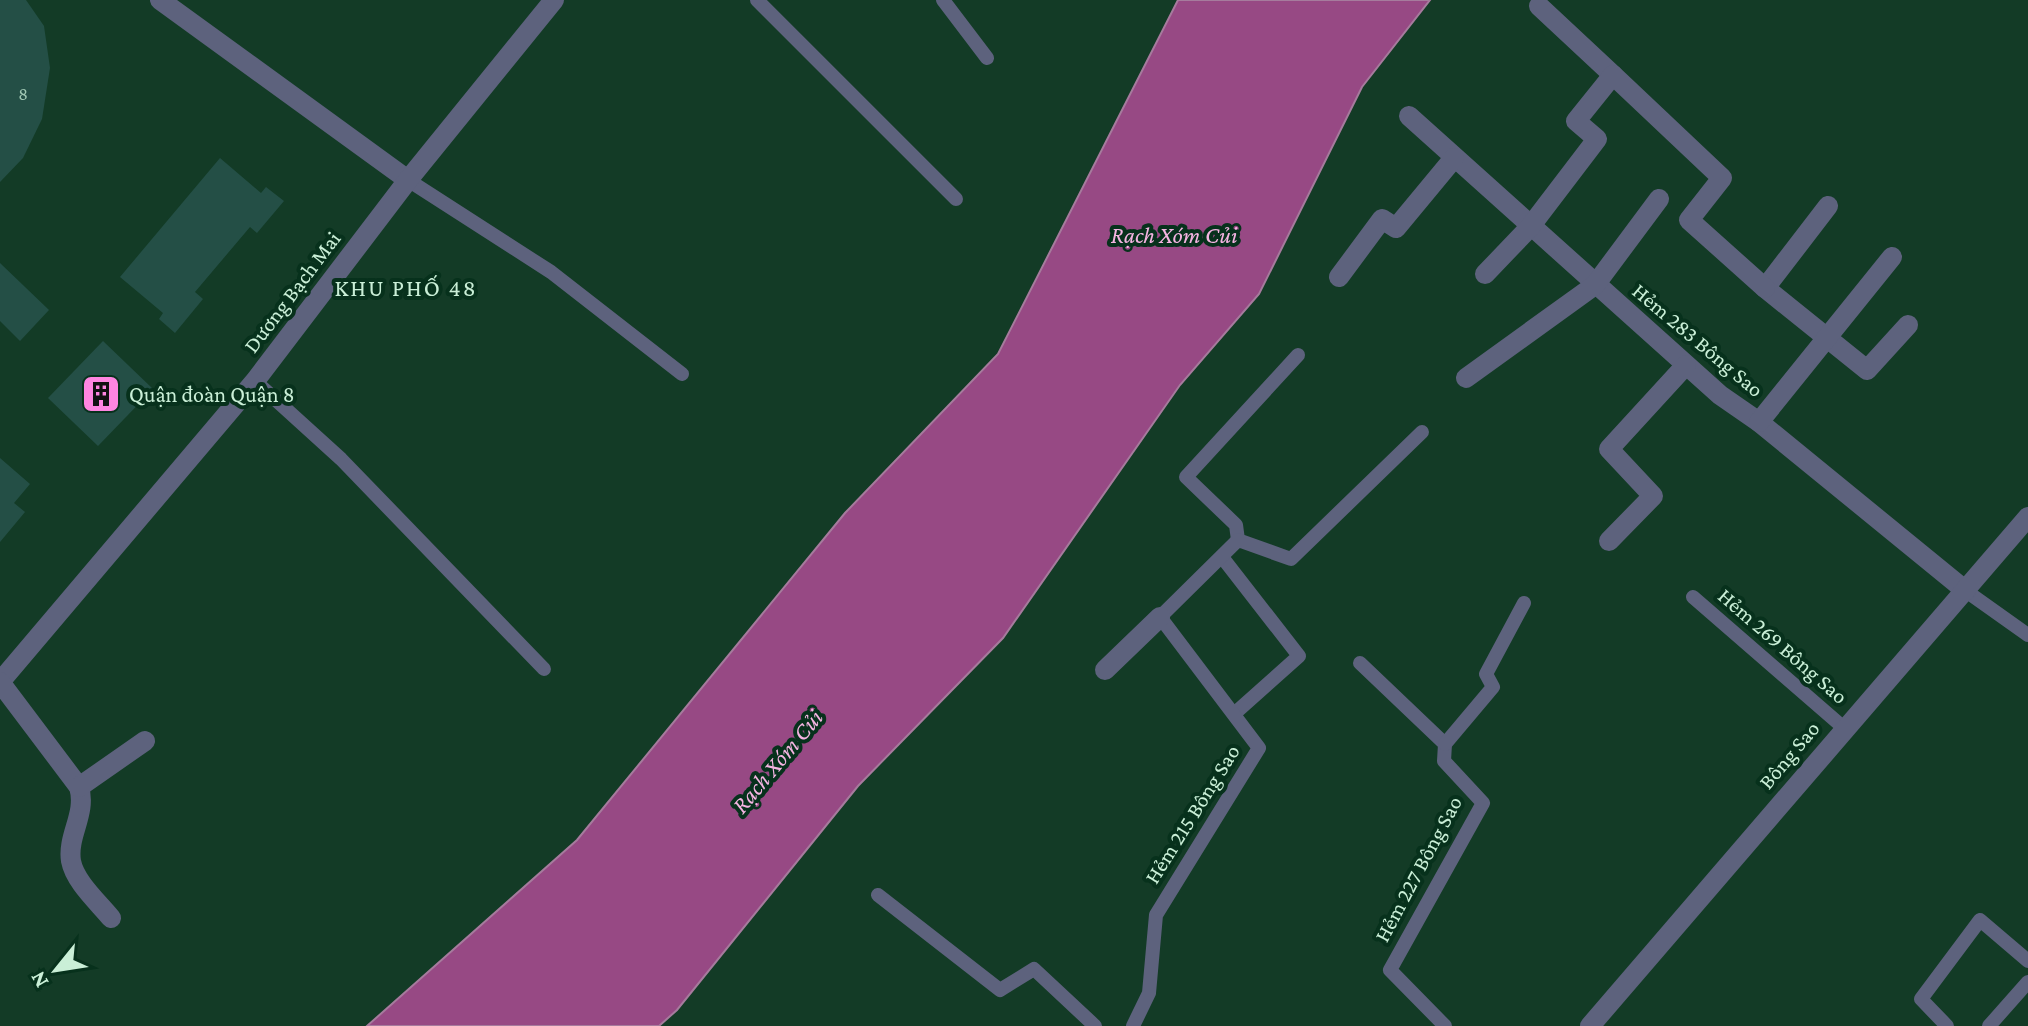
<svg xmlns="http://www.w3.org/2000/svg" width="2028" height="1026" viewBox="0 0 2028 1026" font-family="'Crimson Pro',serif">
  <rect width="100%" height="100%" fill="#133b26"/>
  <polygon fill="#974984" stroke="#a67b9d" stroke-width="2" points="1178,0 1430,0 1362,87 1259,294 1180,385 1003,638 858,786 677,1010 659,1026 367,1026 577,840 845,513 998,354"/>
  <g fill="#244f46">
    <polygon points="0,0 26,0 44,26 50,68 42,119 23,158 0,182"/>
    <polygon points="220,158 261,193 266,187 284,201 257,233 250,227 195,292 203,299 175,333 159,319 163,313 120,277"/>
    <polygon points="0,263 49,310 20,341 0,321"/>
    <polygon points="103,341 153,389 98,446 48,398"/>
    <polygon points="0,458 30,484 14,503 25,512 0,542"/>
  </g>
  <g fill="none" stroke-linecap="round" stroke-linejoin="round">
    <g stroke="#5d627d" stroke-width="14">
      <polyline points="757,0 956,199"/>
      <polyline points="943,0 987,58"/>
      <polyline points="408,180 551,272 682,374"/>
      <polyline points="255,381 341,459 544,669"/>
      <polyline points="1238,540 1236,525 1186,477 1298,355"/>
      <polyline points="1222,557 1299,656 1234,714"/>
      <polyline points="1966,591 2028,635"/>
      <polyline points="1693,597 1844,728"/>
      <polyline points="1360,663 1445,744 1444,761 1483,803 1390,970 1445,1026"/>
      <polyline points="1445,744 1493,687 1486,674 1524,603"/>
      <polyline points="878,895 1000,990 1034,969 1095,1026"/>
      <polyline points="1133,1026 1149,993 1156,915 1259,748 1160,617 1238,540 1291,559 1422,432"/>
      <polyline points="1947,1026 1921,999 1980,920 2028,961"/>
      <polyline points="1989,1026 2028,982"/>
    </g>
    <g stroke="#5d627d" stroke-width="20">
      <polyline points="160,0 408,180"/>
      <polyline points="1539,6 1613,75"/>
      <polyline points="1409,116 1720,395 1759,422 1966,591"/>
      <polyline points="1828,206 1765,288 1867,370 1908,325"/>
      <polyline points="1485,274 1530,227 1597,139 1576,121 1613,75 1722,178 1689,220 1765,288"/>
      <polyline points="1339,277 1382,219 1396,228 1454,158"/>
      <polyline points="1466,378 1595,285 1659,199"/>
      <polyline points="1759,422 1892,257"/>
      <polyline points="1609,541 1653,496 1609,449 1686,365"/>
      <polyline points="1105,670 1160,617"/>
      <polyline points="0,682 255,381 408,180 554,0"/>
      <path d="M0,682l79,105c8,27 -12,48 -8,74 4,21 27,41 40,57"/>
      <polyline points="79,787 145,741"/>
    </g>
    <polyline stroke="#5d627d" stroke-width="20" points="1590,1026 2028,517"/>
  </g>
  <defs>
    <symbol id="building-square" viewBox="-11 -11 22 22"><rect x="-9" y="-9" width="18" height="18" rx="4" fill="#fe85e0" stroke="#07311c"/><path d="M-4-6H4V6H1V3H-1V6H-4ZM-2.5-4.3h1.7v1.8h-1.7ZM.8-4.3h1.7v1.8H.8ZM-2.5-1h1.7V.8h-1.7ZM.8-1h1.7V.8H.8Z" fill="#111"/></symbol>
  </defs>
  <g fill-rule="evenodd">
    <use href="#building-square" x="79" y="372" width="44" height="44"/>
  </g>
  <g text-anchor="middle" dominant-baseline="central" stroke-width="8" stroke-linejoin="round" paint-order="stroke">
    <g font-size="18" fill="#a0c7b3">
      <text x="23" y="94">8</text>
    </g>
    <g font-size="22" fill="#caefd7" stroke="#07311c">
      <text transform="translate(292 292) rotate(-53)">Dương Bạch Mai</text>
      <text transform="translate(1698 340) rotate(40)">Hẻm 283 Bông Sao</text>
      <text transform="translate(1783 646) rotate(41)">Hẻm 269 Bông Sao</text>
      <text transform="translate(1789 755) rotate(-50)">Bông Sao</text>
      <text transform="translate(1192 814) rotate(-58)">Hẻm 215 Bông Sao</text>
      <text transform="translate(1418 869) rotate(-62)">Hẻm 227 Bông Sao</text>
    </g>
    <g font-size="22" fill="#caefd7" stroke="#07311c" text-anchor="start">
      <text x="129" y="394">Quận đoàn Quận 8</text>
    </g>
    <g font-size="24" font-style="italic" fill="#f5b4e2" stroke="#07311c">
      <text x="1174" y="234">Rạch Xóm Củi</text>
      <text transform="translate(777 761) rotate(-50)">Rạch Xóm Củi</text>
    </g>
    <g font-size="24" letter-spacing="2" fill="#caefd7" stroke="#07311c">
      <text x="406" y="287">KHU PHỐ 48</text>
    </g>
  </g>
  <g transform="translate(56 970) rotate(240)" stroke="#07311c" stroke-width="6" paint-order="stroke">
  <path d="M0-6L14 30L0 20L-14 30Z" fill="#caefd7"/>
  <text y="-12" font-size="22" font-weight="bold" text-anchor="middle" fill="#caefd7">N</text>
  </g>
</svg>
